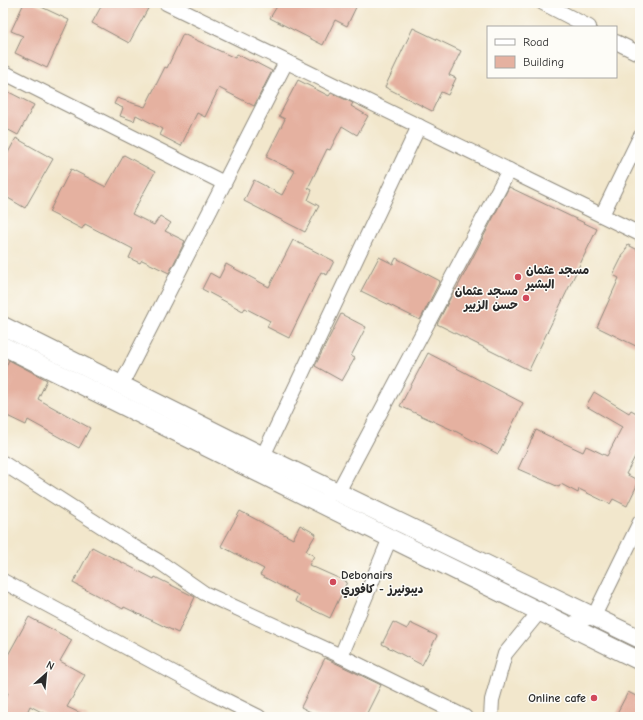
<svg xmlns="http://www.w3.org/2000/svg" width="643" height="720" viewBox="0 0 643 720" font-family="'Comic Neue','Playpen Sans Arabic',sans-serif">
  <rect width="100%" height="100%" fill="#fdfcf7"/>
  <filter id="ink" filterUnits="userSpaceOnUse"><feTurbulence type="fractalNoise" baseFrequency=".025" numOctaves="2"/><feDisplacementMap in="SourceGraphic" scale="8" xChannelSelector="R" yChannelSelector="G"/><feConvolveMatrix kernelMatrix="1 2 1 2 8 2 1 2 1" color-interpolation-filters="sRGB"/></filter>
  <filter id="wash" filterUnits="userSpaceOnUse"><feTurbulence type="fractalNoise" baseFrequency=".012" numOctaves="4" result="noise"/><feDisplacementMap in="SourceGraphic" scale="16" xChannelSelector="R" yChannelSelector="G"/><feGaussianBlur stdDeviation="0.9" result="paint"/><feColorMatrix in="noise" values="0 0 0 0 0 0 0 0 0 0 0 0 0 0 0 0 0 1.4 0 .05"/><feComposite in="paint" operator="in"/></filter>
  <g filter="url(#wash)">
    <rect width="100%" height="100%" fill="#f2e7cc"/>
    <g id="blocks">
      <g fill="#e5b1a0">
        <polygon points="24,3 33,3 69,20 47,68 15,53 23,36 11,31"/>
        <polygon points="103,3 151,3 129,43 92,23"/>
        <polygon points="279,3 358,3 347,26 335,20 323,45 270,18"/>
        <polygon points="413,28 461,51 449,75 456,78 448,95 441,92 432,111 385,87"/>
        <polygon points="183,34 235,58 237,54 250,61 251,60 272,71 254,106 219,88 205,117 197,113 181,146 160,135 163,129 136,115 134,121 120,116 123,108 114,104 117,98 145,107 165,67 167,68"/>
        <polygon points="298,80 329,96 331,93 353,103 351,106 368,116 357,135 342,126 330,150 327,149 308,188 312,190 308,200 319,206 305,232 244,201 254,180 282,195 295,171 266,157 285,119 279,116"/>
        <polygon points="3,89 34,105 18,135 3,127"/>
        <polygon points="16,138 53,159 25,208 3,195 3,162"/>
        <polygon points="124,155 155,172 132,214 154,225 160,216 171,223 165,231 185,241 169,273 142,260 140,263 129,258 133,249 85,224 82,229 49,212 71,169 106,187"/>
        <polygon points="509,187 597,229 529,370 437,324 455,289 456,290"/>
        <polygon points="293,240 334,261 327,275 321,272 289,338 267,327 270,321 245,308 243,311 202,289 210,273 219,278 226,264 269,287"/>
        <polygon points="628,245 640,251 640,348 597,327 619,278 613,275"/>
        <polygon points="379,257 393,264 396,258 440,281 420,320 361,291"/>
        <polygon points="341,314 366,327 351,356 355,358 342,381 315,366"/>
        <polygon points="428,353 523,403 498,454 457,432 400,406"/>
        <polygon points="9,360 47,380 38,399 90,428 79,448 28,420 26,425 3,414 3,372"/>
        <polygon points="594,392 629,413 631,410 640,415 640,447 626,474 639,481 627,506 613,499 610,504 579,489 578,493 561,484 559,487 518,469 536,430 583,452 586,446 607,456 622,427 586,406"/>
        <polygon points="240,511 293,539 300,525 316,534 306,551 314,556 309,565 347,582 330,618 295,601 298,595 260,575 264,569 221,546"/>
        <polygon points="92,547 154,579 155,577 195,597 178,633 124,607 123,609 73,583"/>
        <polygon points="29,617 72,640 60,661 85,675 67,707 89,717 51,717 30,706 25,717 3,717 3,704 8,693 3,690 3,664"/>
        <polygon points="393,622 407,629 410,623 437,636 422,665 382,644"/>
        <polygon points="325,658 381,685 365,717 320,717 301,707"/>
        <polygon points="628,692 640,698 640,717 615,717"/>
      </g>
    </g>
  </g>
  <g filter="url(#ink)">
    <use href="#blocks" fill-opacity="0" stroke="#8e897c" stroke-width="1"/>
    <g fill="none" stroke-linecap="round" stroke-linejoin="round">
      <defs>
        <g id="minor">
          <polyline points="166,3 640,234"/>
          <polyline points="543,3 589,27"/>
          <polyline points="616,42 640,54"/>
          <polyline points="3,72 224,183"/>
          <polyline points="602,215 640,137"/>
          <polyline points="121,385 286,62"/>
          <polyline points="263,456 419,126"/>
          <polyline points="3,463 134,547 158,561 204,593 341,656 465,717"/>
          <polyline points="329,494 338,492 509,170"/>
          <polyline points="3,581 215,695 259,717"/>
          <polyline points="568,625 594,616 640,522"/>
          <polyline points="341,656 390,538"/>
          <polyline points="491,717 492,700 505,654 540,611"/>
        </g>
        <g id="tertiary">
          <polyline points="3,326 263,456 640,639"/>
          <polyline points="3,346 390,538 640,661"/>
        </g>
      </defs>
      <use href="#minor" stroke="#8e897c" stroke-width="16"/>
      <use href="#tertiary" stroke="#8e897c" stroke-width="20"/>
      <use href="#minor" stroke="#fff" stroke-width="14"/>
      <use href="#tertiary" stroke="#fff" stroke-width="18"/>
    </g>
  </g>
  <g fill="#d1495b" stroke="#fdfcf7" stroke-width="1.5">
    <circle cx="518" cy="277" r="4"/>
    <circle cx="526" cy="298" r="4"/>
    <circle cx="333" cy="582" r="4"/>
    <circle cx="594" cy="698" r="4"/>
  </g>
  <g text-anchor="middle" dominant-baseline="central" stroke-width="3" stroke-linejoin="round" paint-order="stroke">
    <g font-size="12" font-weight="bold" fill="#2b2b2b" stroke="#fdfcf7" text-anchor="start">
      <text x="526" y="270">مسجد عثمان<tspan x="526" dy="14">البشير</tspan></text>
      <text x="518" y="291" text-anchor="end">مسجد عثمان<tspan x="518" dy="14">حسن الزبير</tspan></text>
      <text x="341" y="575">Debonairs<tspan x="341" dy="14">ديبونيرز - كافوري</tspan></text>
      <text x="586" y="698" text-anchor="end">Online cafe</text>
    </g>
  </g>
  <rect width="643" height="720" fill="none" stroke="#fdfcf7" stroke-width="16"/>
  <rect x="487" y="26" width="130" height="52" fill="#fdfcf7" stroke="#a9a8a5"/>
  <rect x="495" y="39" width="20" height="6" fill="#ffffff" stroke="#a9a8a5"/>
  <text x="523" y="46" font-size="12" fill="#2b2b2b">Road</text>
  <rect x="495" y="56" width="20" height="12" fill="#e5b1a0" stroke="#a9a8a5"/>
  <text x="523" y="66" font-size="12" fill="#2b2b2b">Building</text>
  <g transform="translate(46 674) rotate(27)" stroke="#fdfcf7" stroke-width="3" paint-order="stroke">
  <path d="M0-3L7 15L0 10L-7 15Z" fill="#2b2b2b"/>
  <text y="-6" font-size="11" font-weight="bold" text-anchor="middle" fill="#2b2b2b">N</text>
  </g>
</svg>
